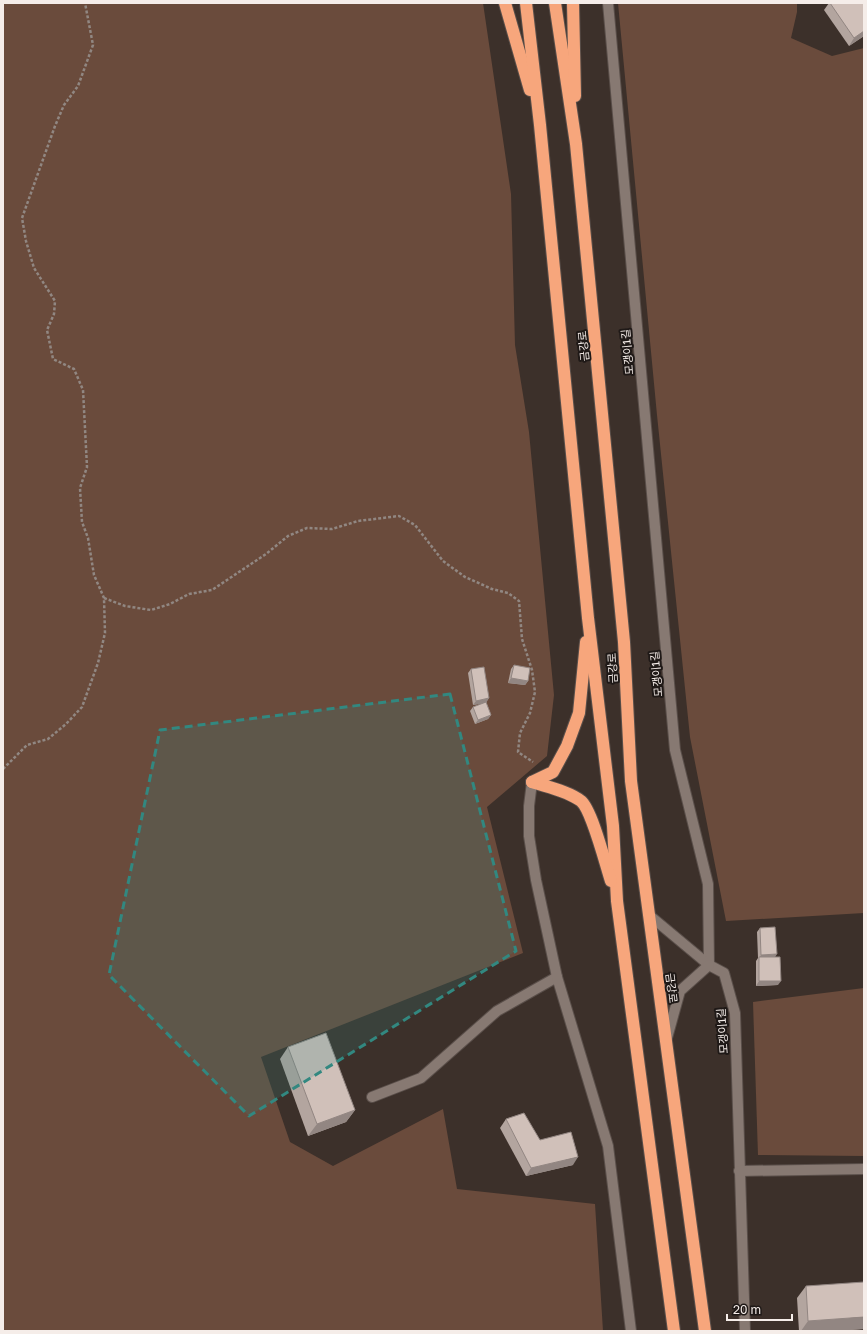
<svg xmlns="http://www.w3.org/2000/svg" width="867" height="1334" viewBox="0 0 867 1334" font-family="'Golos Text','Noto Sans KR',sans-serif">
  <rect width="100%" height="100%" fill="#3c302a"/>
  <g fill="#6a4b3c">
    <polygon points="3,3 483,3 511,194 515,345 529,432 554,695 547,756 487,807 523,953 261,1057 290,1142 333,1166 443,1109 457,1189 595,1204 603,1331 3,1331"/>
    <polygon points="618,3 797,3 797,12 791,38 832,56 864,48 864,913 726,921 690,737 657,415"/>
    <polygon points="864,988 864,1156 758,1155 753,1002"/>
  </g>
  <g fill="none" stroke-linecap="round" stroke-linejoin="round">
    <defs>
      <polyline id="lane" points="372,1097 421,1078 497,1011 557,977"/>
      <g id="street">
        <polyline points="608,3 675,750 708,884 709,965"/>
        <polyline points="532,782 529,806 529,836 536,880 557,977 608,1146 631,1331"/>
        <polyline points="649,915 709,965 724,973 735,1013 745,1331"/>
        <polyline points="667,1038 680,991 709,965"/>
        <polyline points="739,1171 864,1169"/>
      </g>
      <g id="highway">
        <polyline points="505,3 530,90"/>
        <polyline points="526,3 540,125 588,618 613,826 617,901 674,1331"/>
        <polyline points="555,3 576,144 624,642 631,781 705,1331"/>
        <polyline points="573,3 575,96"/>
        <polyline points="532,782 553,772 567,746 579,713 586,642"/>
        <path d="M532,782c15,5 36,9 49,19 11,9 25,65 30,80"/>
      </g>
    </defs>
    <use href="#lane" stroke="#5a4f4a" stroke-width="12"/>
    <use href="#street" stroke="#5a4f4a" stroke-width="12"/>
    <use href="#highway" stroke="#5a4f4a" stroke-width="14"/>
    <g stroke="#918782" stroke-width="2.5" stroke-dasharray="3 2" stroke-linecap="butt">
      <polyline points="104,598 125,606 151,610 170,604 189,594 212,590 266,554 288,536 307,528 332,529 358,521 399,516 415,525 443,561 465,577 492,589 508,593 519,601 522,639 532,670 535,692 530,713 520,733 518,752 533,762"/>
      <polyline points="3,769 27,745 48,739 66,724 82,707 98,663 105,633 104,598 94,575 88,538 82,522 80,488 87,467 83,390 74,369 53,359 47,330 54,314 55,301 34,268 26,241 22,218 55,126 64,105 78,86 93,45 85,3"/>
    </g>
    <use href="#lane" stroke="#877972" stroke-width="10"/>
    <use href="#street" stroke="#877972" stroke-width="10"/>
    <use href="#highway" stroke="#f7a67c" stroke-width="12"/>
  </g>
  <g fill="#b3a59f">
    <polygon points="829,3 864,3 864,36 849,46 824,10"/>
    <polygon points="514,665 528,681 525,685 508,683 511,669"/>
    <polygon points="471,669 489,698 486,702 491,715 488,719 475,724 470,711 473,707 483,703 473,705 468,673"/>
    <polygon points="760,928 775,957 778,985 756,986 756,961 758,958 757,932"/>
    <polygon points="288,1047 355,1110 346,1122 308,1136 280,1059"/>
    <polygon points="506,1119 540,1140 573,1165 526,1176 500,1128"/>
    <polygon points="806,1286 864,1329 834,1331 799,1331 797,1298"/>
  </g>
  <g fill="#928682">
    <polygon points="864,31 864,36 849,46 854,38"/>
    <polygon points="511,678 528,681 525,685 508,683"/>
    <polygon points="489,698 486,703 473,705 476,701"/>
    <polygon points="491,715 488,719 475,724 478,720"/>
    <polygon points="777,954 774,959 759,958 761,955"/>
    <polygon points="759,981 781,981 778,985 756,986"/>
    <polygon points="355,1110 346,1122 308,1136 317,1124"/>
    <polygon points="578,1157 573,1165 526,1176 531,1168"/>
    <polygon points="864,1317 864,1329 834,1331 801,1331 808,1321"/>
  </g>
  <g fill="#d0c0b9" stroke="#928682">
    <polygon points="830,3 864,3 864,31 854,38"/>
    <polygon points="514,665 530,668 528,681 511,678"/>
    <polygon points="484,667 489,698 476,701 471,669"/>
    <polygon points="486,702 491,715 478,720 473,707"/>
    <polygon points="775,927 777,954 761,955 760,928"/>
    <polygon points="759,957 780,957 781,981 759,981"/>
    <polygon points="326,1033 355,1110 317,1124 288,1047"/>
    <polygon points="524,1113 540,1140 571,1132 578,1157 531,1168 506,1119"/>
    <polygon points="864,1282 864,1317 808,1321 806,1286"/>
  </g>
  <path fill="#328880" fill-opacity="0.2" stroke="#328880" stroke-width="3" stroke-dasharray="8 5" stroke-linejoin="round" d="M450,694l66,257 -267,165 -140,-141 51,-245z"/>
  <g text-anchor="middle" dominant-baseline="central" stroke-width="4" stroke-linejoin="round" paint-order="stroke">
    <g font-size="11" fill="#f5ede9" stroke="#1f1917">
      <text transform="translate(583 346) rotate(-96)">금강로</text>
      <text transform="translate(627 352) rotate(-95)">모갱이1길</text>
      <text transform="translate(612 668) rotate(-93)">금강로</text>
      <text transform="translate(656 674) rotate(-95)">모갱이1길</text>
      <text transform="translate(672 988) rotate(83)">금강로</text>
      <text transform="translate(722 1031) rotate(-94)">모갱이1길</text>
    </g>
  </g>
  <rect width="867" height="1334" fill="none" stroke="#f5ede9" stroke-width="8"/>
  <path d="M727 1314v6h65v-6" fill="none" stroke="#f5ede9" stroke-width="2"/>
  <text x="733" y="1314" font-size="12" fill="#f5ede9" stroke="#1f1917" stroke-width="3" paint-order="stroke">20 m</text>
</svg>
